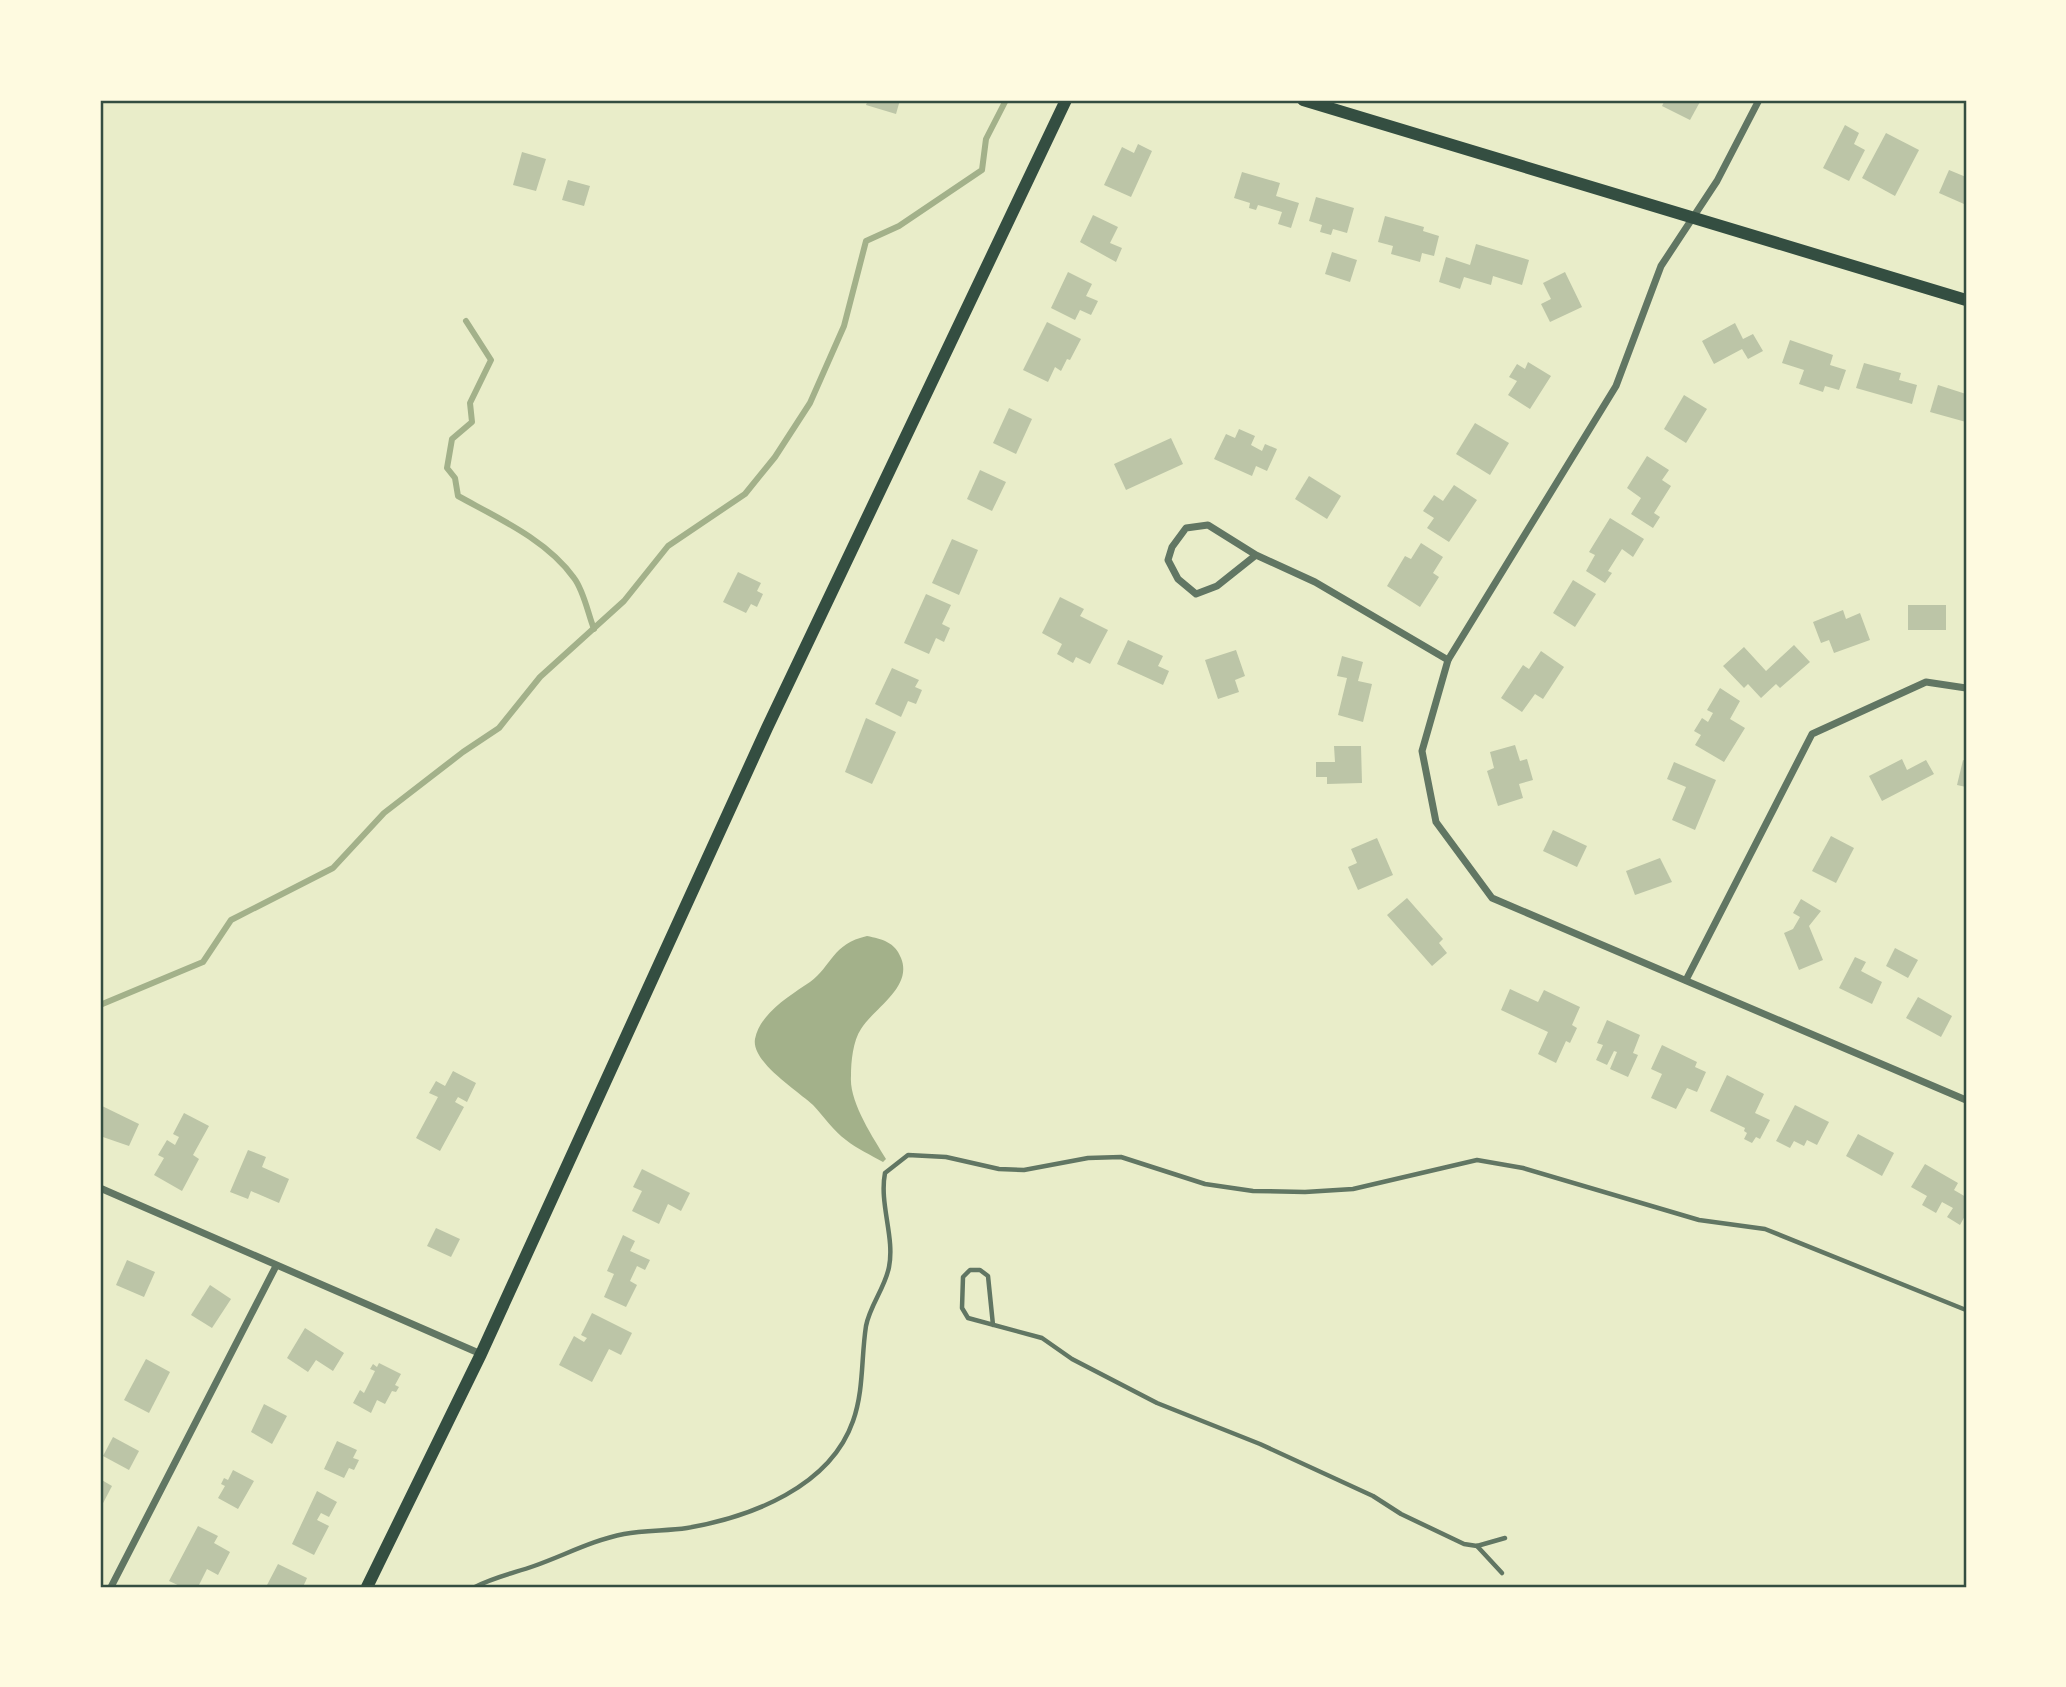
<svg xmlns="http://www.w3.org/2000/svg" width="2066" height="1687" viewBox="0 0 2066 1687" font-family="Quicksand,sans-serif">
  <rect width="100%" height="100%" fill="#e9edc9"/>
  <path fill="#a3b18a" d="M867,936c15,3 28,6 34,22 12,29 -27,50 -40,71 -8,12 -10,32 -10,47 -2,26 22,61 35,83l-3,3c-12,-7 -26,-13 -37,-22 -12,-9 -22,-23 -33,-35 -15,-14 -62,-43 -58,-66 5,-26 36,-44 55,-57 22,-16 22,-38 57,-46z"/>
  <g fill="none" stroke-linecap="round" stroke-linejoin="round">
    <g stroke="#a3b18a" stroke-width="6">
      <path d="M466,321l25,39 -21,43 2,19 -20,17 -5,29 8,10 3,18c40,22 89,44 116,82 10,13 14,36 20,51"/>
      <polyline points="100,1005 203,962 231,920 333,868 384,813 463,752 499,728 540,677 624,601 668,546 745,494 775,457 810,403 844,326 866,241 899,226 982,170 986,139 1006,100"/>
    </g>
  </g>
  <g fill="#bcc5a7">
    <polygon points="868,100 900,100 896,114 866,105"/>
    <polygon points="1665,100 1701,100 1690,120 1662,106"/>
    <polygon points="1845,125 1859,133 1854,144 1865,150 1849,181 1823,168"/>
    <polygon points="1886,133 1919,150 1895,196 1862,178"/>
    <polygon points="1138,144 1152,151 1131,197 1104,185 1122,147 1134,153"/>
    <polygon points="522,152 546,159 536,191 513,185"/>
    <polygon points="1949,170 1966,177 1964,204 1939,193"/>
    <polygon points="1242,172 1280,183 1276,196 1299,203 1291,228 1278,224 1282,212 1258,205 1256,210 1249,208 1250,203 1234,198"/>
    <polygon points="568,180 590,186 584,206 562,200"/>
    <polygon points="1316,197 1354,208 1347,233 1333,229 1331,235 1320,232 1322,225 1309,221"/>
    <polygon points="1093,215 1118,227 1110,243 1122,248 1116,262 1080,242"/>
    <polygon points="1385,216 1424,227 1423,231 1439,236 1434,256 1422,253 1420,262 1391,254 1393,246 1378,242"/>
    <polygon points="1476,244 1529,260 1522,285 1493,276 1491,285 1464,277 1460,289 1439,282 1446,257 1470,265"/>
    <polygon points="1332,252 1357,260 1350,282 1325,274"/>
    <polygon points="1068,272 1092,284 1086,296 1098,301 1091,315 1080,310 1075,320 1051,308"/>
    <polygon points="1565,272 1582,307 1550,322 1541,304 1551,299 1543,283"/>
    <polygon points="1047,322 1081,339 1070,360 1067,359 1061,371 1055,367 1048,382 1023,370"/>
    <polygon points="1735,323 1743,339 1753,334 1763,351 1748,359 1742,349 1714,364 1702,341"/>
    <polygon points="1790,340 1833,355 1830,365 1846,370 1839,390 1825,386 1823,392 1799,384 1804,370 1782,363"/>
    <polygon points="1528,362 1551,376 1530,409 1508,395 1517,381 1509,377 1517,364 1525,369"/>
    <polygon points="1864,363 1901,373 1899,380 1917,385 1912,404 1856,388"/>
    <polygon points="1938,385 1966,394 1966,422 1930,412"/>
    <polygon points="1684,395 1707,409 1686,443 1664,429"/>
    <polygon points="1009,408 1032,419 1016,454 993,443"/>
    <polygon points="1475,423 1509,443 1490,475 1456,454"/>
    <polygon points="1239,429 1255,436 1251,445 1262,451 1265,444 1277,449 1267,471 1256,466 1252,476 1214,459 1226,434 1235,438"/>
    <polygon points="1171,438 1183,464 1126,490 1114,464"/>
    <polygon points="1647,456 1669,470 1662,480 1671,486 1654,513 1660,517 1653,528 1631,514 1641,498 1627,488"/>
    <polygon points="980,470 1006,482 992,511 967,499"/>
    <polygon points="1309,476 1341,496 1327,519 1295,499"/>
    <polygon points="1454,485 1477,500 1449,542 1427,528 1434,518 1423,511 1434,495 1443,501"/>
    <polygon points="1610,518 1644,539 1633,557 1622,549 1608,571 1612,573 1605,583 1586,571 1595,555 1589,552"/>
    <polygon points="952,539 978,550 959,595 932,583"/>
    <polygon points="1421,543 1443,557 1433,573 1439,577 1420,607 1387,586 1405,556 1411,559"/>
    <polygon points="738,572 761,583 757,591 763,594 757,607 751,604 746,613 723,602"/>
    <polygon points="1573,580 1596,594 1575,627 1553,613"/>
    <polygon points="926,594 951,605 942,624 950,628 944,642 936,638 929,654 904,643"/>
    <polygon points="1060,597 1084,609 1080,616 1108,630 1090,664 1076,657 1073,663 1057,654 1062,644 1042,633"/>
    <rect x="1908" y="605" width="38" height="25"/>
    <polygon points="1843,610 1846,619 1860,613 1870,640 1834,653 1829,640 1821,643 1813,622"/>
    <polygon points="1128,640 1163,656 1158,666 1169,671 1163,685 1117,664"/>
    <polygon points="1794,645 1810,662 1780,688 1776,684 1761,698 1748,684 1744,688 1723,666 1744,647 1766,671"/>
    <polygon points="1236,650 1245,676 1235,680 1239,692 1218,699 1205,660"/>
    <polygon points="1541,651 1564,667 1543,699 1535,694 1522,712 1501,698 1523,665 1529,669"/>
    <polygon points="1342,656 1363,662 1358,681 1372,684 1363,722 1338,715 1347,678 1337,676"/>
    <polygon points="892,668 919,680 915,687 922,690 916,704 908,701 901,717 875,704"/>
    <polygon points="1720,688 1740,701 1730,719 1745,728 1724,762 1695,745 1701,735 1694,731 1702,718 1708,722 1713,713 1707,710"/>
    <polygon points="866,718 896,732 872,784 845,772"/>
    <polygon points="1515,745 1520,761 1527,759 1533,780 1519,784 1523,798 1498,806 1487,771 1494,768 1490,752"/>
    <polygon points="1334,746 1361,746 1362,783 1327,784 1327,777 1316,777 1316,762 1335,762"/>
    <polygon points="1902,759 1907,770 1926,760 1934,774 1882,801 1869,776"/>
    <polygon points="1963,760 1966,761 1966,787 1957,785"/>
    <polygon points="1674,762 1716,780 1695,830 1672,820 1686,787 1667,779"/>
    <polygon points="1553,830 1587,846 1577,867 1543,851"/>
    <polygon points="1831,836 1854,848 1836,883 1812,871"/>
    <polygon points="1377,838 1393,875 1358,890 1348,867 1357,863 1351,849"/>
    <polygon points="1660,858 1672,882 1635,895 1626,871"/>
    <polygon points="1407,898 1443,939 1439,943 1447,953 1432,966 1387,915"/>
    <polygon points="1801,899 1821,911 1809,926 1823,960 1799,970 1784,933 1793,929 1800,917 1793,913"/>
    <polygon points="1895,948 1918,960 1908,978 1886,966"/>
    <polygon points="1855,957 1866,962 1861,971 1882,982 1872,1004 1839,988"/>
    <polygon points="1510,989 1538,1002 1544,990 1580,1007 1572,1025 1577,1028 1570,1043 1566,1041 1556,1063 1538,1054 1548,1032 1501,1010"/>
    <polygon points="1918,997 1952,1016 1941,1037 1906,1018"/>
    <polygon points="1607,1020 1640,1035 1633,1053 1638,1055 1628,1077 1610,1069 1617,1052 1614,1051 1607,1065 1596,1060 1603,1045 1597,1043"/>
    <polygon points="1662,1045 1697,1062 1695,1067 1706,1072 1697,1092 1687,1088 1676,1109 1651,1098 1662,1074 1651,1069"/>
    <polygon points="453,1071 476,1083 467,1102 458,1097 455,1102 464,1107 440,1151 416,1138 438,1097 429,1093 436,1081 445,1086"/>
    <polygon points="1727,1075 1764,1094 1755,1113 1770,1120 1760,1139 1756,1137 1752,1143 1744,1139 1747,1133 1744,1131 1745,1128 1710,1111"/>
    <polygon points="100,1105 139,1124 129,1146 100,1136"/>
    <polygon points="1795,1105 1829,1122 1817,1145 1807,1140 1804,1146 1794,1141 1790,1148 1776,1141"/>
    <polygon points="184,1113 209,1126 193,1155 199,1159 182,1191 154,1175 164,1158 158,1155 167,1140 175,1145 179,1137 173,1134"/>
    <polygon points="1858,1134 1894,1153 1882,1176 1846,1156"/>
    <polygon points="248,1150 266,1157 262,1167 289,1179 279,1203 251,1191 248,1199 230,1192"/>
    <polygon points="1925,1164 1958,1183 1954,1190 1966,1197 1966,1214 1960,1225 1947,1217 1953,1208 1942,1202 1936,1213 1922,1205 1927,1196 1911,1187"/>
    <polygon points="642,1169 690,1193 681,1211 668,1204 659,1224 632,1211 642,1191 633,1187"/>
    <polygon points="436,1228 460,1239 451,1257 427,1246"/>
    <polygon points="623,1235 635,1241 630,1251 650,1260 645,1270 637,1266 630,1281 637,1285 626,1307 604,1297 614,1274 607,1271"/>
    <polygon points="127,1260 155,1272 144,1297 116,1285"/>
    <polygon points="210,1285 231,1299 212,1328 191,1315"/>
    <polygon points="592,1313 632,1333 621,1355 609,1349 592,1382 559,1365 574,1336 584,1342 587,1338 581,1335"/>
    <polygon points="305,1328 344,1353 333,1371 316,1360 308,1372 287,1358"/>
    <polygon points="146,1359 170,1372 149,1413 124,1400"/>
    <polygon points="379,1363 401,1374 395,1385 399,1387 396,1392 392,1391 385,1404 377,1400 371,1413 353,1403 360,1390 364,1393 375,1371 370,1369 373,1364 377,1367"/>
    <polygon points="264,1404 287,1416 272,1444 251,1432"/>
    <polygon points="113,1437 139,1451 129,1470 103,1456"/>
    <polygon points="337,1441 357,1450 353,1458 359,1460 354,1470 349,1468 344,1478 324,1469"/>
    <polygon points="233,1470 254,1481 238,1509 218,1498 225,1486 221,1484 224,1478 228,1480"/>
    <polygon points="100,1479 112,1486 100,1509"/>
    <polygon points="317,1491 337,1502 329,1517 321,1513 317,1520 329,1526 314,1555 292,1544"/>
    <polygon points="198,1526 218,1536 214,1543 230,1552 218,1575 207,1569 198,1587 182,1587 169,1581"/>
    <polygon points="278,1564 307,1578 303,1587 266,1587"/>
  </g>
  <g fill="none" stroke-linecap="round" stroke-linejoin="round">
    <g stroke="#617663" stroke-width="4.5">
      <polyline points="993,1325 988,1276 980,1270 970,1270 963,1277 962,1308 968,1318 1042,1338 1072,1359 1157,1403 1260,1444 1373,1496 1401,1514 1464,1544 1477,1546 1505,1538"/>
      <polyline points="1477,1546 1502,1573"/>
      <path d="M475,1587c19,-10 39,-14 59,-21 31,-11 59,-26 90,-32 21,-4 43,-3 63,-6 64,-11 143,-41 166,-107 11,-31 8,-63 13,-95 4,-21 19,-38 23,-59 6,-30 -10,-63 -4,-94l23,-18 38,2 53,12 25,1 64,-12 33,-1 84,27 48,7 52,1 48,-3 124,-29 46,8 176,52 66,9 201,81"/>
    </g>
    <g stroke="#617663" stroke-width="7">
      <polyline points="1759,100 1717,181 1661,266 1616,386 1448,660 1422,751 1436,822 1492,898 1966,1100"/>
      <polyline points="1256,555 1217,586 1196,594 1178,579 1168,560 1172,547 1186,528 1208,525 1256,555 1315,582 1448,660"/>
      <polyline points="1686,980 1812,734 1926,682 1966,688"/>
      <polyline points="100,1188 481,1354"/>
      <polyline points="111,1587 276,1266"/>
    </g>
    <g stroke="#344e41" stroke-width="12">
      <polyline points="1303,100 1966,300"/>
      <polyline points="367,1587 481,1354 767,728 1066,100"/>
    </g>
  </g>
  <rect width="2066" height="1687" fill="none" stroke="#fefae0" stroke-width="203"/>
  <rect x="102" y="102" width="1863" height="1484" fill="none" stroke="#344e41" stroke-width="2.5"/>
</svg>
